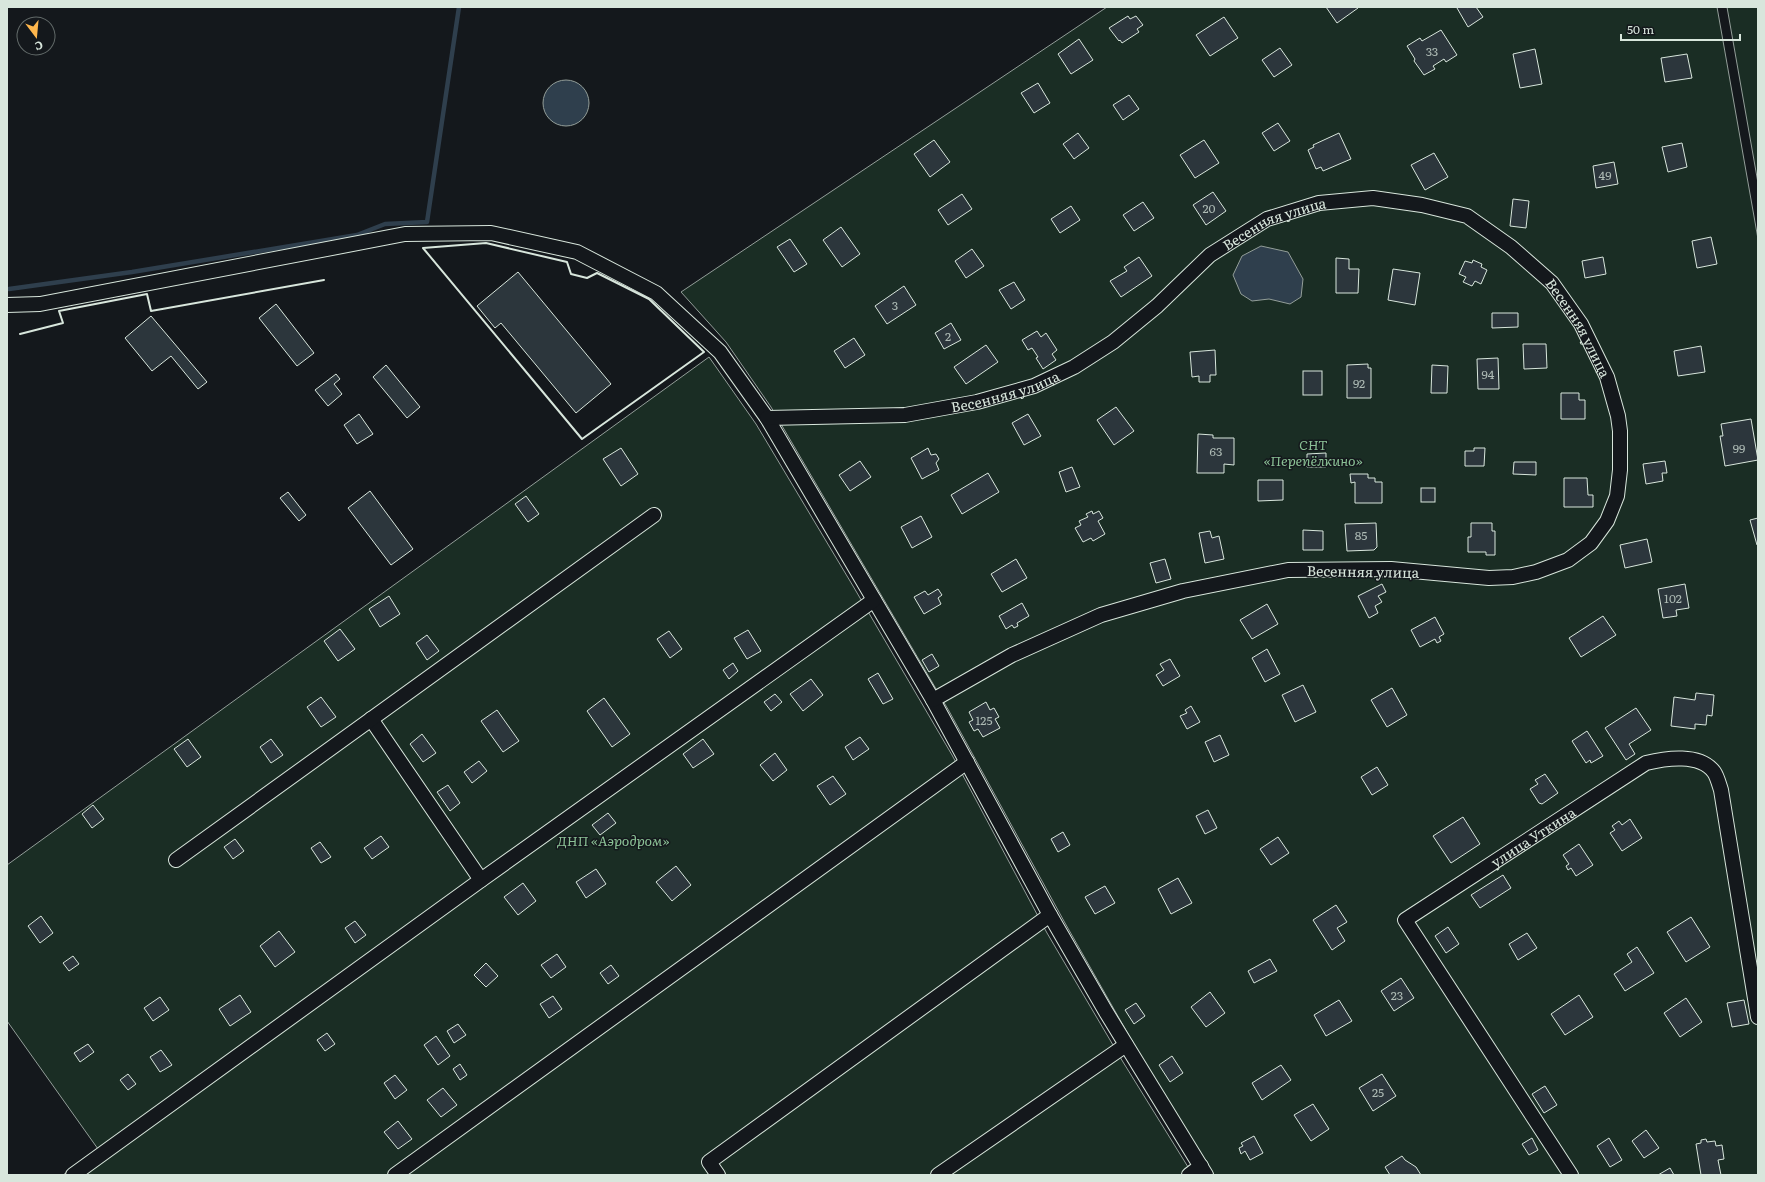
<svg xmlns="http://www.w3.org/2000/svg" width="1765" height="1182" viewBox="0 0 1765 1182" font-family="Literata,serif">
  <rect width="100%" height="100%" fill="#14181c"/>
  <g fill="#1a2d24" stroke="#939e99">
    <polygon points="1107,7 1717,7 1758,239 1758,1175 1214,1175 1136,1048 1065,923 949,711 771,407 726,342 681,292"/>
    <polygon points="1727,7 1758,7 1758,183"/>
    <polygon points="709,357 756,424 853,586 952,755 1047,933 1123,1062 1193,1175 63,1175 98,1149 7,1021 7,865"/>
  </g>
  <g fill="#2f3f4d" stroke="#939e99">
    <circle cx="566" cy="103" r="23"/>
    <polygon points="1261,246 1288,252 1303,279 1301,297 1290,304 1269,299 1252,301 1241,294 1233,275 1242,256"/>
  </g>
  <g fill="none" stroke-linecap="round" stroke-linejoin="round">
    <polyline stroke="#2f3f4d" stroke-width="4.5" points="9,289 132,272 357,235 385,224 427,222 459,7"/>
  </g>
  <g fill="#2c363c" stroke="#d8e6dc">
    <polygon points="1326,7 1357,7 1358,8 1337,23"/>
    <polygon points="1458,7 1476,7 1483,17 1468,27 1457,8"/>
    <polygon points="1128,16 1130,19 1136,16 1143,25 1137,29 1139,32 1122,43 1120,40 1119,41 1109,28"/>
    <polygon points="1224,17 1238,38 1210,56 1196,35"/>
    <polygon points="1441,30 1457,55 1446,62 1444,59 1433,66 1435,69 1424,75 1414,61 1415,59 1407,46 1420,38 1422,41"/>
    <polygon points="1079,39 1093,60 1071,74 1058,54"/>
    <polygon points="1280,48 1292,65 1274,77 1262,60"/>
    <polygon points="1535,49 1542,84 1520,88 1513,54"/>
    <polygon points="1687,54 1692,78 1665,82 1661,58"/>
    <polygon points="1038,83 1050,103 1034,113 1021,93"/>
    <polygon points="1129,95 1139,109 1123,120 1113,105"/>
    <polygon points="1278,123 1290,141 1274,151 1262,133"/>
    <polygon points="1078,133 1089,148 1074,159 1063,144"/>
    <polygon points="1339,133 1351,159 1323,171 1321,167 1316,169 1308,150 1314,147 1313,145"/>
    <polygon points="934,140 950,162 930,177 914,154"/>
    <polygon points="1204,140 1219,163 1195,178 1180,155"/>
    <polygon points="1682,143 1687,167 1668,172 1662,147"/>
    <polygon points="1434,153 1448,177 1425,190 1411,165"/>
    <polygon points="1614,162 1618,184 1596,188 1593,166"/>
    <polygon points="1213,192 1226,211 1206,225 1193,205"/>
    <polygon points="962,194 972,209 948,225 938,210"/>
    <polygon points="1513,199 1529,201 1526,228 1510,226"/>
    <polygon points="1143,202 1154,218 1134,231 1123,215"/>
    <polygon points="1071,206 1080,220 1060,233 1051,219"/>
    <polygon points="841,227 860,254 842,267 823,240"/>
    <polygon points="1711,237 1717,264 1697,268 1692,241"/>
    <polygon points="790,239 807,264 794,272 777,247"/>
    <polygon points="972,249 984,266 966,278 955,261"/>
    <polygon points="1139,257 1152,276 1121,297 1110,281 1127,271 1124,267"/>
    <polygon points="1603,257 1606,274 1585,278 1582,261"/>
    <polygon points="1336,258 1349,259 1349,269 1359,269 1358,293 1336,293"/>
    <polygon points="1473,260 1482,264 1481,267 1487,270 1481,284 1475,281 1472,286 1463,282 1466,277 1459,274 1465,261 1472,263"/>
    <polygon points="1393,269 1420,273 1415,305 1388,300"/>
    <polygon points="518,272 611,384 576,413 501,323 495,328 477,306"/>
    <polygon points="1014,282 1025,300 1011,309 999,290"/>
    <polygon points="904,286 916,305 887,324 875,306"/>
    <polygon points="276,304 314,353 297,366 259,318"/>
    <polygon points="1492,313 1518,313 1518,327 1492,328"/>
    <polygon points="151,316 207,382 198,389 171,356 152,371 125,338"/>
    <polygon points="951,323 961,340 944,349 935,333"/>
    <polygon points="1037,331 1041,337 1046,333 1057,350 1052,354 1056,360 1043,369 1036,358 1038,357 1032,348 1028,350 1022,340"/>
    <polygon points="854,338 865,355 845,368 834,351"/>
    <polygon points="1523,344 1546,344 1547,368 1524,369"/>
    <polygon points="986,345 998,362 966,384 954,367"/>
    <polygon points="1701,346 1705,372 1678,376 1674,351"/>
    <polygon points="1215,350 1216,375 1210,375 1210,382 1199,382 1199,376 1192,377 1190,352"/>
    <polygon points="1498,358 1499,389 1478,389 1477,359"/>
    <polygon points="1368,364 1368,368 1371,368 1371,398 1347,398 1347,365"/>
    <polygon points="386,365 420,407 407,418 373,377"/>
    <polygon points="1432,365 1448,366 1447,393 1431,393"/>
    <rect x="1303" y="371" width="19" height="24"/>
    <polygon points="336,374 340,379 334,384 342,394 328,406 315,390"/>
    <polygon points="1561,393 1579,393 1579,400 1585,400 1585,419 1561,419"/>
    <polygon points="1116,407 1134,431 1114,445 1097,420"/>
    <polygon points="359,414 373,434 357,444 344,425"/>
    <polygon points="1028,414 1041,436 1024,445 1012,423"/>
    <polygon points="1751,419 1758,460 1725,466 1720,436 1723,436 1721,424"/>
    <polygon points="1198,434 1213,435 1213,438 1234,438 1234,465 1224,464 1224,473 1197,473"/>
    <polygon points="621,448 638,474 621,486 603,459"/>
    <polygon points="928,448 931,455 936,454 939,459 936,463 939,470 922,479 911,458"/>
    <polygon points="1474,448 1485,448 1484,466 1465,466 1465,451 1474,451"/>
    <polygon points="1326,453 1326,467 1307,467 1307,454"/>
    <polygon points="860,461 871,477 850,491 839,475"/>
    <polygon points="1665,461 1667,473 1662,473 1663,481 1646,484 1643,464"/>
    <polygon points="1514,462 1536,462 1536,475 1513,474"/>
    <polygon points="1072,467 1080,487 1066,492 1059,472"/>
    <polygon points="988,473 999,492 962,514 951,495"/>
    <polygon points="1350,474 1368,474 1368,478 1375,478 1375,482 1382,482 1382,503 1355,503 1355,482 1351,483"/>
    <polygon points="1564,478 1587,478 1588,495 1593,495 1593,507 1564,507"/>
    <polygon points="1258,480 1283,480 1283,500 1258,501"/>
    <rect x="1421" y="488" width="14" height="14"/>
    <polygon points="370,491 413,549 391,565 348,508"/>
    <polygon points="288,492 306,515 299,521 280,498"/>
    <polygon points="526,496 539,514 528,522 515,504"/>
    <polygon points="1092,511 1093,514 1099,511 1103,518 1098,521 1105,534 1093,541 1091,538 1083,542 1075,528 1081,525 1079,521 1088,517 1086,514"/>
    <polygon points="921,516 932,537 912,548 901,527"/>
    <polygon points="1758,518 1758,545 1757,545 1750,520"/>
    <polygon points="1376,523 1377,547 1374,550 1347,551 1345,524"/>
    <polygon points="1471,523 1492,523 1492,531 1495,531 1495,555 1486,555 1486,552 1468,552 1468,537 1471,537"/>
    <polygon points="1303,530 1323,531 1323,550 1303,550"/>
    <polygon points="1210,531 1212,538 1219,536 1224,559 1205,563 1199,533"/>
    <polygon points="1647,539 1652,562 1625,568 1620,545"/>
    <polygon points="1016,559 1027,578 1002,592 991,574"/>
    <polygon points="1165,559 1171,579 1156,583 1150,563"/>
    <polygon points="1382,584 1386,592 1378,596 1382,602 1375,606 1378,613 1369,618 1358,596"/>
    <polygon points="1685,584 1689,608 1676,610 1677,616 1663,618 1658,589"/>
    <polygon points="938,589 942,595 938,598 941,604 924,614 914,597 925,591 928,595"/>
    <polygon points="389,596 400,614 380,627 369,609"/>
    <polygon points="1022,603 1029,616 1017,623 1018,626 1014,628 1012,625 1006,629 999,616"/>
    <polygon points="1267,604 1278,624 1252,639 1240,620"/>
    <polygon points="1603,616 1616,635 1581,657 1569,638"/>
    <polygon points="1435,617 1444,634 1439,637 1441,641 1437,643 1435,639 1420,647 1411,630"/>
    <polygon points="340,629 355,649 338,661 324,641"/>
    <polygon points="748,630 761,651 747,659 734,638"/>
    <polygon points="669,631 682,649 670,658 657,639"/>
    <polygon points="427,635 439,651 427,660 416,643"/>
    <polygon points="1267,649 1280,674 1265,682 1252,658"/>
    <polygon points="932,654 939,666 929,672 922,660"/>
    <polygon points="1170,659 1180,676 1163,686 1156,675 1164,670 1160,664"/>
    <polygon points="733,663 738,671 729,679 723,670"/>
    <polygon points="878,673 893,699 883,704 868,679"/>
    <polygon points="811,679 823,695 803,711 790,694"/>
    <polygon points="1303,685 1316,712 1295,722 1282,695"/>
    <polygon points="1392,688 1407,715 1387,727 1371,700"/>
    <polygon points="1696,693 1714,695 1712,716 1707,715 1706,725 1695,724 1695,729 1671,726 1674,697 1695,700"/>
    <polygon points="775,694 782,702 771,711 764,702"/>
    <polygon points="321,697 336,717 321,727 307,707"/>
    <polygon points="604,698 630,734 612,747 587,711"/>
    <polygon points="986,702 990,710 994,708 999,717 995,719 1000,728 983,737 978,729 974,731 969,722 973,720 969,712"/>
    <polygon points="1191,706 1200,722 1187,729 1180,716 1187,713 1185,710"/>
    <polygon points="1636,708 1651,730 1629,744 1635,754 1626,760 1605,728"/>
    <polygon points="497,710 519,741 503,752 481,721"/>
    <polygon points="1587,731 1603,756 1591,763 1590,760 1586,763 1572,741"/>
    <polygon points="422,734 436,753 423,762 410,744"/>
    <polygon points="1220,735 1229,755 1214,762 1205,742"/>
    <polygon points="860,737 869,749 853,760 845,747"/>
    <polygon points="188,739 201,757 187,767 174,749"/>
    <polygon points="271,739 283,755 271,763 260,747"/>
    <polygon points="703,739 714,754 693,768 683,754"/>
    <polygon points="775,753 787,770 773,781 760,765"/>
    <polygon points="479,761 487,771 472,783 464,772"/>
    <polygon points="1377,767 1388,785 1372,795 1361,777"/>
    <polygon points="1545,774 1558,793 1542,804 1539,803 1530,789 1538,784 1535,780"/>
    <polygon points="833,776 846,794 830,805 817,786"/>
    <polygon points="448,785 460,803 450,811 437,792"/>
    <polygon points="93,805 104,819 92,828 82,814"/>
    <polygon points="1208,810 1217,828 1205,834 1196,816"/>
    <polygon points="608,813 616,823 600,835 592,825"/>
    <polygon points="1463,817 1480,844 1451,863 1433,836"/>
    <polygon points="1630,819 1642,838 1622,851 1610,833 1615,830 1612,826 1619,821 1622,825"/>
    <polygon points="1063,832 1070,845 1058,852 1051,839"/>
    <polygon points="381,836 389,847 372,859 364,848"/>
    <polygon points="1278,837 1289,853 1271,865 1260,849"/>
    <polygon points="235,839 244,851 233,859 224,847"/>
    <polygon points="320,842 331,857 321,863 311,848"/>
    <polygon points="1579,844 1593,865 1576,876 1571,868 1568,870 1566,866 1569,864 1563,855"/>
    <polygon points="676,866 691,885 672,901 656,882"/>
    <polygon points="596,869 606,884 586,898 576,882"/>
    <polygon points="1503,875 1511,888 1480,908 1471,895"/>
    <polygon points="1178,878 1192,903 1171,914 1158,889"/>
    <polygon points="523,883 536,901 518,915 504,897"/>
    <polygon points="1105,886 1115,903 1095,914 1085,897"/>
    <polygon points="1336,905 1347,922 1337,928 1345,941 1332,950 1313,920"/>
    <polygon points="41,916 53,933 40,943 28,926"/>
    <polygon points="1691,917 1710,947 1686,962 1667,932"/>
    <polygon points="355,921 366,935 355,943 345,928"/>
    <polygon points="1448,927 1459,944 1446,953 1435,936"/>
    <polygon points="279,931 295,952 275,967 260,946"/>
    <polygon points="1527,933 1537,948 1518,960 1509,944"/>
    <polygon points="1637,947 1654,973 1625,991 1614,974 1632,962 1627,954"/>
    <polygon points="557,954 566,967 551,978 541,965"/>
    <polygon points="73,956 79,964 69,971 63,963"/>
    <polygon points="1270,959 1277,971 1254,983 1248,971"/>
    <polygon points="486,963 498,976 486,987 474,975"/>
    <polygon points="611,965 619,976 608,984 600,973"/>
    <polygon points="1401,978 1414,998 1394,1011 1381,991"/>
    <polygon points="1210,992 1225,1013 1206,1027 1191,1007"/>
    <polygon points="240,995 251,1012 230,1026 219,1009"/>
    <polygon points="1579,995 1593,1017 1565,1035 1551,1014"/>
    <polygon points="553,996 562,1009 549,1018 540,1004"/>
    <polygon points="160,997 169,1010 153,1021 144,1008"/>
    <polygon points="1686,998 1702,1022 1680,1037 1664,1013"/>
    <polygon points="1339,1000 1352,1021 1326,1036 1314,1015"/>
    <polygon points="1744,1000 1749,1024 1732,1027 1727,1003"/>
    <polygon points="1136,1003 1145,1016 1134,1024 1125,1010"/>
    <polygon points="458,1024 466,1035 454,1043 447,1031"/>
    <polygon points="327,1033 335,1044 325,1051 317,1040"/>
    <polygon points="436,1036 450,1056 438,1065 424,1045"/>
    <polygon points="88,1044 94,1052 80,1062 74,1053"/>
    <polygon points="161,1050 172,1065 160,1072 150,1057"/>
    <polygon points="1172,1056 1183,1073 1170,1082 1159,1065"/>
    <polygon points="460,1064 467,1075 460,1080 453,1069"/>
    <polygon points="1281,1065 1291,1080 1262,1100 1252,1083"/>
    <polygon points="128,1074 136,1084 128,1090 120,1080"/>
    <polygon points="1382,1074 1396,1096 1373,1111 1359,1088"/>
    <polygon points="395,1075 407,1090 395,1099 384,1083"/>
    <polygon points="1545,1086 1557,1105 1544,1113 1532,1094"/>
    <polygon points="443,1088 457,1105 441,1117 427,1100"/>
    <polygon points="1313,1104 1329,1129 1311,1141 1294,1115"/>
    <polygon points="398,1121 412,1139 398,1149 384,1132"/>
    <polygon points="1646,1130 1659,1148 1644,1158 1632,1141"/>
    <polygon points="1254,1136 1263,1153 1250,1160 1245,1151 1241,1154 1239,1148 1243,1146 1241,1143"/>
    <polygon points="1532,1138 1538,1150 1529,1155 1522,1144"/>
    <polygon points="1609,1138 1622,1160 1610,1167 1597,1146"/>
    <polygon points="1706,1139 1707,1142 1715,1141 1716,1146 1722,1145 1724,1159 1718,1160 1721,1175 1701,1175 1696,1144 1701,1143 1701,1140"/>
    <polygon points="1402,1156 1405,1160 1416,1167 1421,1175 1390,1175 1385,1167"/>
    <polygon points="1670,1168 1674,1175 1658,1175"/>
  </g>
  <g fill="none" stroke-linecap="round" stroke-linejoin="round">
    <defs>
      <g id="street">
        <polyline points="7,305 40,304 405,234 491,233 577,252 656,293 720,352 767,418 933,700 1050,915 1106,1012 1206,1175"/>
        <path id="s1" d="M767,418l138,-3 72,-13 57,-16 40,-19 39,-25 44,-36 53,-51 57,-36 52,-16 54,-5 49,7 45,11 44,31 41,36 29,41 26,53 11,39 2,15v39l-3,26 -10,25 -16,22 -23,17 -32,12 -23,5 -24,1 -98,-9 -103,1 -105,21 -82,24 -89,40 -79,45"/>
        <polyline points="371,719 481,880"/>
        <polyline points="176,860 654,515"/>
        <polyline points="73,1175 481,880 874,600"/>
        <polyline points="395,1175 967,762"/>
        <polyline points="718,1175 709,1162 1050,915"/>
        <polyline points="938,1175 1126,1045"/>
        <polyline points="1189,1175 1201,1166"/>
        <path id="s2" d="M1571,1175l-166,-255 241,-157c20,-5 54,-10 68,9 3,4 5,12 7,18l37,227"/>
      </g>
    </defs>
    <use href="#street" stroke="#d8e6dc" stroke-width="16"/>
    <use href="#street" stroke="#14181c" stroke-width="14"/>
    <g stroke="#d8e6dc" stroke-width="2">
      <polygon points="486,243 567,262 571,274 587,278 597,273 649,299 704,352 582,439 423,248"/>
      <polyline points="20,334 63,323 59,311 147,294 151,311 324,280"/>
    </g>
  </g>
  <g text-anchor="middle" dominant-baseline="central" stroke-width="3" stroke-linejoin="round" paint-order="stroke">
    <g font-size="12" fill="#adbab4">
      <text x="1432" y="51">33</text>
      <text x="1605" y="175">49</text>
      <text x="1209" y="208">20</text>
      <text x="895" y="305">3</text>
      <text x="948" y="336">2</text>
      <text x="1488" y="374">94</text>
      <text x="1359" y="383">92</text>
      <text x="1739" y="448">99</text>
      <text x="1216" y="451">63</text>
      <text x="1361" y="535">85</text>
      <text x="1673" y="598">102</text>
      <text x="984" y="720">125</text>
      <text x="1397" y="995">23</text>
      <text x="1378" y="1092">25</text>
    </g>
    <g font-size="14" fill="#d8e6dc" stroke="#14181c">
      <text stroke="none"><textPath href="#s1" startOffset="564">Весенняя улица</textPath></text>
      <text stroke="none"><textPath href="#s1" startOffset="924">Весенняя улица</textPath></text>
      <text stroke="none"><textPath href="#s1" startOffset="241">Весенняя улица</textPath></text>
      <text transform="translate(1363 571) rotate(1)">Весенняя улица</text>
      <text stroke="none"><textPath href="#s2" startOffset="457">улица Уткина</textPath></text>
    </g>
    <g font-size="14" font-style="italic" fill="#8ac095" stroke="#14181c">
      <text x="1313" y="444">СНТ<tspan x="1313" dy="16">«Перепёлкино»</tspan></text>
      <text x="613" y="840">ДНП «Аэродром»</text>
    </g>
  </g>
  <rect width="1765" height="1182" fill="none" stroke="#d8e6dc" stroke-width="16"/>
  <g transform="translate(36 36) rotate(164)"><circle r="19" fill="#14181c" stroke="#626a69"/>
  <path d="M0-3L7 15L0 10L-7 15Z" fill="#ffb74d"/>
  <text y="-6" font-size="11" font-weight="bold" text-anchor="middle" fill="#d8e6dc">С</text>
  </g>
  <path d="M1621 34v6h119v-6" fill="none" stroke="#d8e6dc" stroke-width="2"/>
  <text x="1627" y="34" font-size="12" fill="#d8e6dc" stroke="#14181c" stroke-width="3" paint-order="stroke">50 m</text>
</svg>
